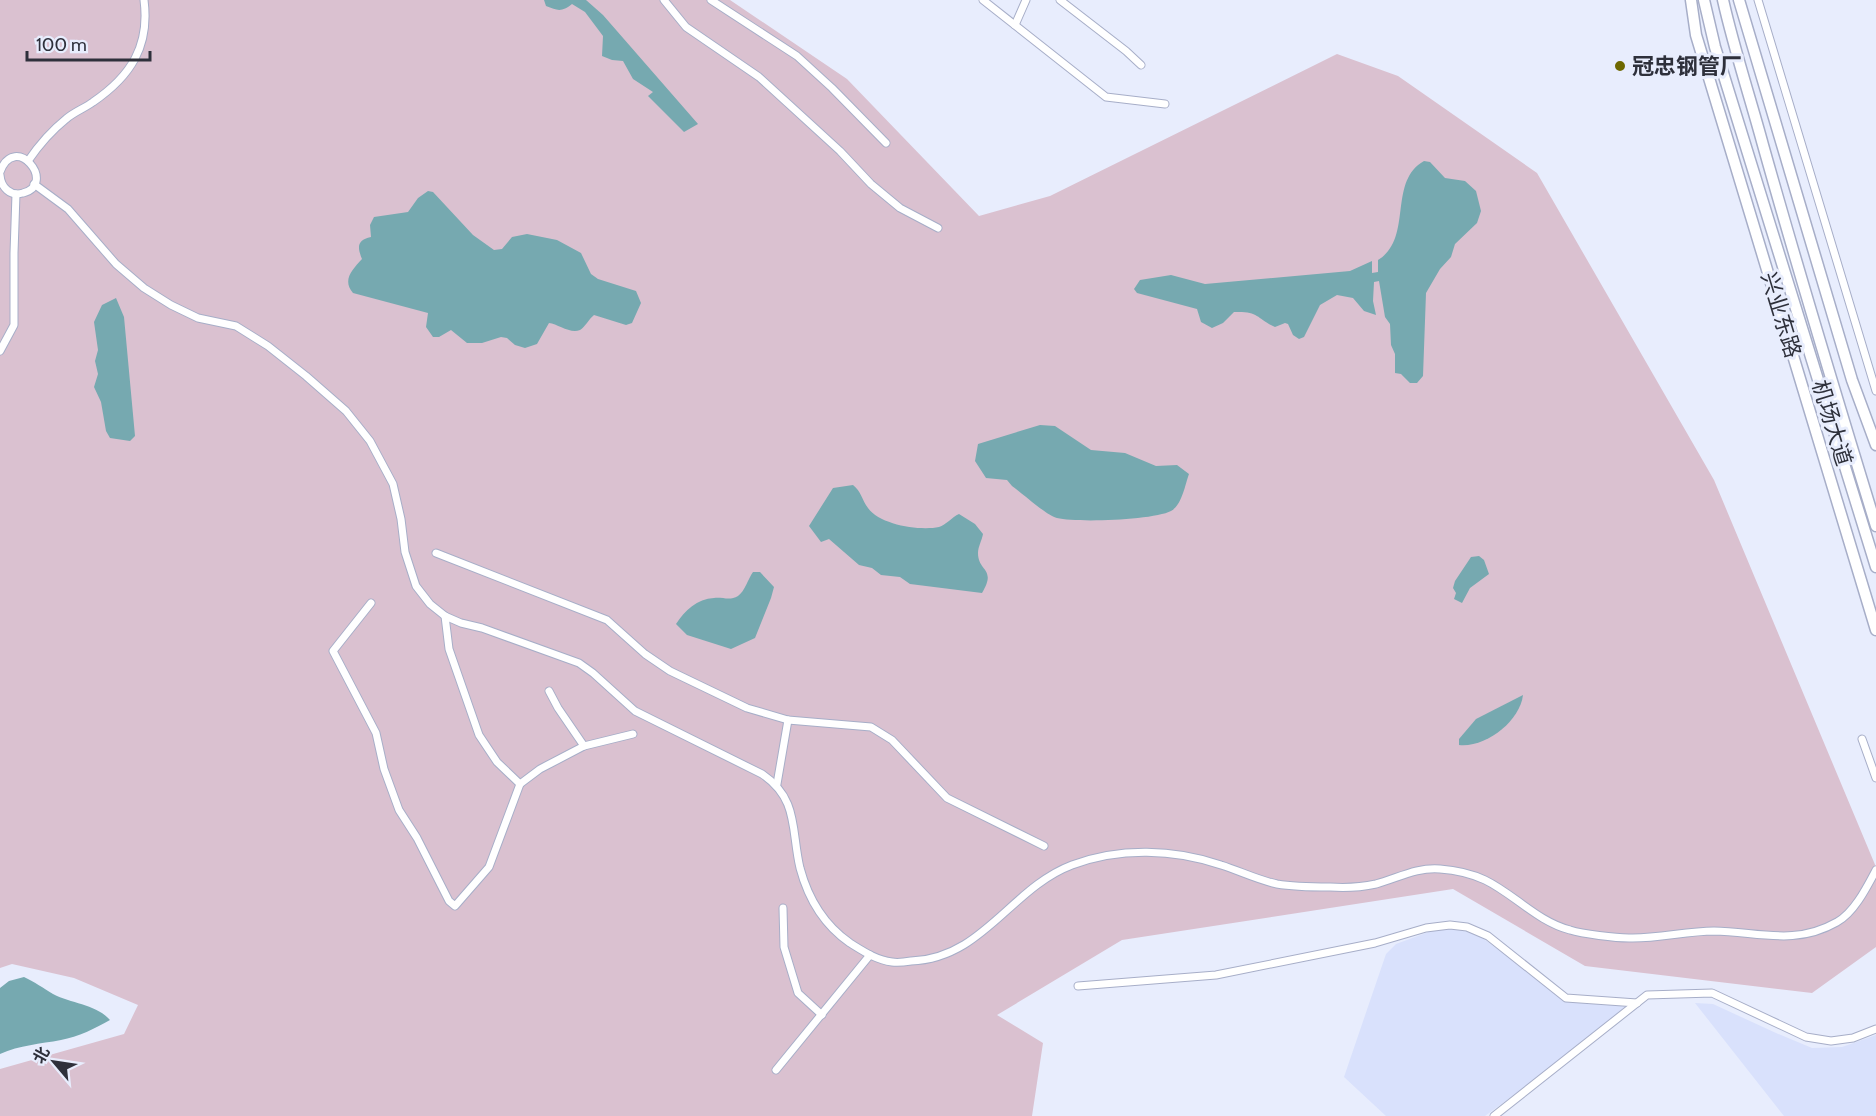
<svg xmlns="http://www.w3.org/2000/svg" width="1876" height="1116" viewBox="0 0 1876 1116" font-family="Cabin,'Noto Sans SC',sans-serif">
  <rect width="100%" height="100%" fill="#e8edfd"/>
  <g fill="#d9e1fc">
    <polygon points="1449,928 1467,929 1480,936 1562,998 1628,1007 1583,1044 1485,1116 1386,1116 1344,1077 1386,954 1396,944 1434,930"/>
    <polygon points="1695,1003 1713,1004 1776,1033 1812,1048 1842,1047 1876,1035 1876,1116 1784,1116"/>
  </g>
  <polygon fill="#dac1d0" points="0,0 730,0 847,79 979,216 1050,196 1337,54 1398,76 1537,173 1714,480 1876,867 1876,947 1812,993 1585,966 1453,889 1122,940 997,1015 1043,1043 1032,1116 0,1116 0,1069 124,1034 138,1005 74,978 12,964 0,968"/>
  <g fill="#76a9b0">
    <path d="M544,0h42l17,15 95,109 -14,8 -36,-36 5,-4 -20,-13 -10,-18 -11,-1 -10,-4 1,-20 -18,-24 -13,-8c-10,8 -14,7 -26,2z"/>
    <path d="M1424,161l6,1 15,16 20,3 11,10 5,20 -4,12 -22,21 -4,13 -11,12 -14,24 -3,83 -6,7h-7l-9,-9 -6,-1v-19l-4,-9 -1,-21 -5,-7 -6,-36 -5,1 -1,19 3,14 -12,-4 -11,-13 -16,-3 -17,10 -16,32 -5,2 -6,-4 -5,-11 -3,-1 -10,4c-19,-9 -16,-16 -41,-15l-11,11 -11,5 -11,-6 -4,-13 -60,-16 -3,-4 6,-9 31,-5 34,9 145,-13 22,-10v12l6,-1v-12c36,-22 9,-78 46,-99z"/>
    <path d="M428,191l5,1 40,43 21,15 8,-1 10,-12 15,-3 30,6 24,13 10,21 7,5 38,12 5,12 -9,20 -6,2 -32,-10c-5,4 -9,12 -14,15 -10,4 -22,-6 -31,-7l-12,21 -12,4 -10,-3 -8,-7 -6,-1 -19,6h-15l-16,-13 -12,7h-6l-7,-10 2,-14 -75,-20c-11,-13 -1,-23 9,-34 -5,-12 -5,-19 9,-22l-1,-12 4,-8 34,-5 10,-14z"/>
    <polygon points="116,298 124,317 135,436 130,441 110,438 106,431 101,402 94,387 98,374 95,361 98,350 94,322 102,305"/>
    <path d="M1040,425l15,1 36,24 34,3 31,13 21,-1 12,9c-4,11 -7,31 -18,37 -17,9 -94,12 -114,7 -10,-2 -35,-25 -45,-32l-5,-6 -21,-2 -11,-17 3,-17z"/>
    <path d="M853,485c8,6 9,15 15,23 12,17 52,23 71,19 7,-2 13,-10 20,-13l16,10 8,10c-1,6 -5,13 -5,19 0,19 19,15 4,40l-72,-9 -10,-7 -19,-2 -9,-7 -13,-3 -30,-26 -8,3 -12,-16 24,-38z"/>
    <polygon points="1479,556 1484,560 1489,574 1470,588 1462,603 1454,599 1456,593 1453,588 1455,581 1471,557"/>
    <path d="M753,572h7l14,15 -3,11 -16,40 -24,11 -44,-14 -11,-11c9,-14 21,-25 38,-26 9,-1 16,3 24,-2 7,-5 10,-17 15,-24z"/>
    <path d="M1523,695c-3,26 -37,53 -64,50v-6l17,-20z"/>
    <path d="M24,977c11,5 19,11 29,17 19,10 43,10 57,26 -14,8 -32,17 -49,20 -21,4 -41,5 -61,14v-66l9,-7z"/>
  </g>
  <g fill="none" stroke-linecap="round" stroke-linejoin="round">
    <defs>
      <g id="street">
        <polyline points="664,0 686,27 759,77 840,151 871,184 900,208 938,228"/>
        <polyline points="711,0 797,56 832,88 886,143"/>
        <polyline points="983,0 1106,97 1165,104"/>
        <polyline points="1060,0 1126,51 1141,65"/>
        <polyline points="1758,0 1876,391"/>
        <polyline points="1015,25 1026,0"/>
        <path d="M28,161c11,-16 23,-30 38,-42 8,-7 19,-11 27,-17 38,-26 57,-56 51,-102"/>
        <path d="M0,172c15,-41 58,12 23,21 -13,4 -22,-6 -23,-18"/>
        <path d="M34,184l34,25 48,55 28,24 27,17 27,13 38,8 32,20 38,30 40,35 24,30 23,43 8,35 4,33 11,34 14,18 15,12 16,7 21,5 97,35 14,10 42,38 127,63c37,25 29,56 38,94 8,30 24,57 50,75 13,8 26,17 42,19 6,1 13,0 19,-1 71,-2 100,-73 161,-96 48,-18 102,-16 149,0 19,6 37,15 56,19 17,3 36,3 53,3 15,1 32,0 46,-3 22,-6 41,-17 64,-15 14,1 32,5 45,11 29,14 53,42 85,50 13,4 45,8 59,8 28,1 57,-7 85,-7 45,1 81,15 123,-9 17,-9 30,-35 39,-52"/>
        <polyline points="0,351 14,325 14,253 16,194"/>
        <polyline points="436,553 607,620 645,654 670,671 747,708 788,720 871,727 892,740 947,798 1044,846"/>
        <polyline points="371,603 333,651 376,733 384,769 399,810 417,838 449,901 455,906 489,867 520,784 540,769 584,746 633,734"/>
        <polyline points="445,616 449,649 479,735 497,762 520,784"/>
        <polyline points="549,691 558,708 584,746"/>
        <polyline points="1862,739 1876,778"/>
        <polyline points="777,784 788,720"/>
        <polyline points="783,908 784,947 798,993 822,1015"/>
        <polyline points="1078,986 1216,975 1375,943 1426,928 1450,925 1467,927 1488,936 1566,998 1637,1003"/>
        <polyline points="776,1070 870,955"/>
        <polyline points="1494,1116 1647,995 1712,993 1806,1037 1831,1041 1853,1038 1876,1029"/>
      </g>
      <g id="primary">
        <polyline points="1691,0 1696,35 1876,630"/>
        <polyline points="1704,0 1715,47 1876,567"/>
        <path d="M1723,0c11,49 27,97 40,145 36,128 74,254 113,381"/>
        <polyline points="1739,0 1852,380 1876,445"/>
      </g>
    </defs>
    <use href="#street" stroke="#a7aec8" stroke-width="9"/>
    <use href="#primary" stroke="#a7aec8" stroke-width="13"/>
    <use href="#street" stroke="#fff" stroke-width="7"/>
    <use href="#primary" stroke="#fff" stroke-width="10"/>
  </g>
  <circle fill="#6e6800" stroke="#e8edfd" stroke-width="2" cx="1620" cy="66" r="6"/>
  <g text-anchor="middle" dominant-baseline="central" stroke-width="6" stroke-linejoin="round" paint-order="stroke">
    <g font-size="22" font-weight="bold" fill="#2e303b" stroke="#e8edfd" text-anchor="start">
      <text x="1632" y="66">冠忠钢管厂</text>
    </g>
    <g font-size="22" fill="#2e303b" stroke="#e8edfd">
      <text transform="translate(1781 315) rotate(73)">兴业东路</text>
      <text transform="translate(1832 423) rotate(73)">机场大道</text>
    </g>
  </g>
  <g transform="translate(54 1062) rotate(299)" stroke="#e8edfd" stroke-width="4.5" paint-order="stroke">
  <path d="M0-4.5L10 22L0 15L-10 22Z" fill="#2e303b"/>
  <text y="-9" font-size="16" font-weight="bold" text-anchor="middle" fill="#2e303b">北</text>
  </g>
  <path d="M27 51v9h123v-9" fill="none" stroke="#2e303b" stroke-width="3"/>
  <text x="36" y="51" font-size="18" fill="#2e303b" stroke="#e8edfd" stroke-width="4.5" paint-order="stroke">100 m</text>
</svg>
